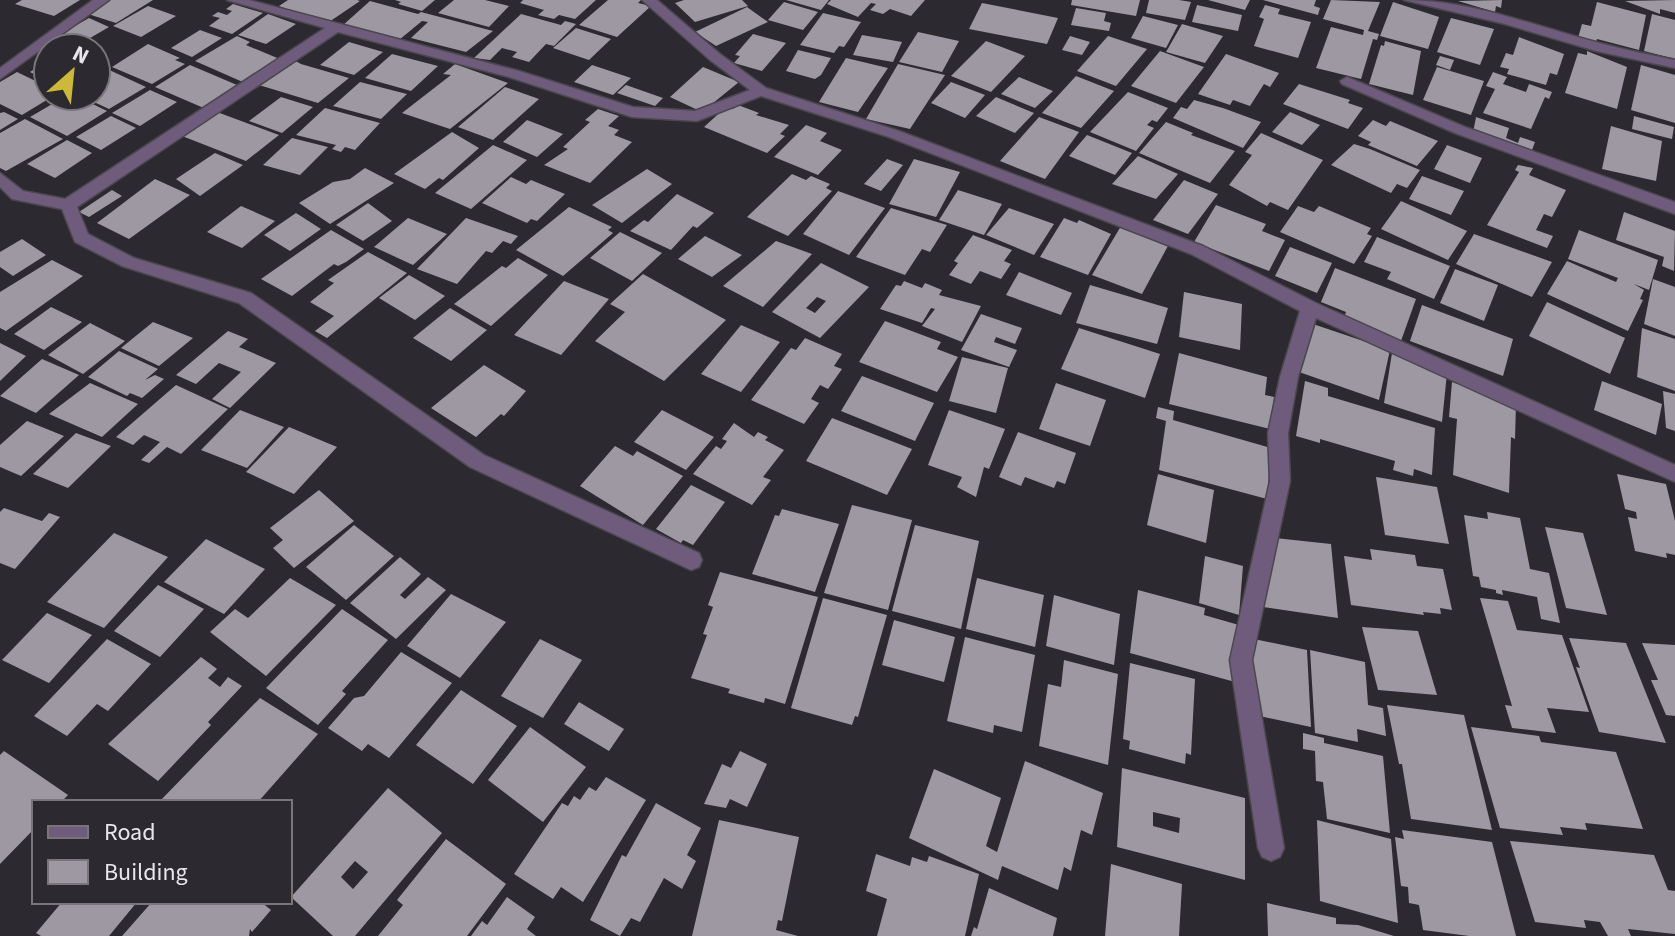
<svg xmlns="http://www.w3.org/2000/svg" width="1675" height="936" viewBox="0 0 1675 936" font-family="'Source Sans 3',sans-serif">
  <rect width="100%" height="100%" fill="#2d2930"/>
  <g fill="#9d98a1" fill-rule="evenodd">
    <polygon points="22,0 80,0 54,16 15,4"/>
    <polygon points="111,0 153,0 116,23 88,14"/>
    <polygon points="288,0 357,0 360,1 326,24 279,6"/>
    <polygon points="395,0 435,0 422,11 398,4 401,2"/>
    <polygon points="454,0 485,0 509,6 489,27 438,13"/>
    <polygon points="523,0 596,0 575,19 559,15 554,19 538,15 544,10 520,3"/>
    <polygon points="608,0 641,0 638,3 651,6 617,37 579,25"/>
    <polygon points="684,0 742,0 748,6 695,22 675,3"/>
    <polygon points="786,0 829,0 821,10"/>
    <polygon points="831,0 925,0 911,16 890,9 883,14 870,10 876,4 871,3 858,17 827,4"/>
    <polygon points="1072,0 1140,0 1136,16 1071,5"/>
    <polygon points="1149,0 1179,0 1191,2 1185,20 1146,13"/>
    <polygon points="1208,0 1250,0 1245,10"/>
    <polygon points="1263,0 1316,0 1314,6 1320,8 1318,15"/>
    <polygon points="1331,0 1380,2 1368,31 1379,34 1377,40 1373,39 1361,79 1316,68 1331,27 1363,35 1364,30 1323,19"/>
    <polygon points="1502,0 1501,8 1496,6 1495,12 1458,1"/>
    <polygon points="1675,0 1675,13 1660,9 1660,14 1625,1"/>
    <polygon points="370,1 418,14 421,12 493,31 466,52 411,38 428,22 422,21 399,40 342,26"/>
    <polygon points="784,2 818,12 803,30 768,20"/>
    <polygon points="1393,2 1439,17 1428,49 1380,36"/>
    <polygon points="1597,2 1646,15 1639,50 1597,39 1596,42 1578,38 1582,24 1591,26"/>
    <polygon points="982,3 1058,18 1047,44 969,29"/>
    <polygon points="233,4 263,13 232,34 209,26 220,18 212,16 218,12 227,15 232,11 226,9"/>
    <polygon points="1197,5 1242,15 1238,31 1192,22"/>
    <polygon points="1265,5 1280,9 1278,14 1311,22 1298,58 1254,46 1264,19 1259,17"/>
    <polygon points="148,6 176,16 141,37 113,26"/>
    <polygon points="747,7 768,22 716,46 695,32"/>
    <polygon points="1076,8 1106,13 1104,21 1111,23 1109,31 1071,25"/>
    <polygon points="823,13 861,22 844,47 839,46 834,53 800,45"/>
    <polygon points="268,14 296,24 266,44 238,35"/>
    <polygon points="521,14 561,25 565,21 576,24 554,46 546,44 529,62 512,57 517,52 502,48 490,60 474,58"/>
    <polygon points="1652,14 1675,20 1675,59 1644,51"/>
    <polygon points="1143,16 1178,25 1166,48 1131,38"/>
    <polygon points="89,18 109,27 73,48 52,39"/>
    <polygon points="1451,18 1494,29 1480,65 1437,52"/>
    <polygon points="1182,24 1223,36 1205,63 1166,52"/>
    <polygon points="576,28 611,39 589,60 553,48"/>
    <polygon points="200,30 222,38 192,57 171,48"/>
    <polygon points="918,32 959,41 942,72 899,62"/>
    <polygon points="753,34 786,43 762,71 734,63 740,56 735,55"/>
    <polygon points="862,35 902,42 893,62 853,55"/>
    <polygon points="237,36 250,42 246,45 282,60 245,83 195,61"/>
    <polygon points="1070,36 1090,42 1082,55 1062,50"/>
    <polygon points="1108,36 1147,49 1116,86 1077,71"/>
    <polygon points="1519,37 1564,54 1557,75 1550,73 1546,85 1507,74 1509,69 1500,67 1506,53 1513,55"/>
    <polygon points="986,41 1025,56 991,92 951,76"/>
    <polygon points="1385,41 1421,51 1413,95 1369,84 1381,45 1384,46"/>
    <polygon points="349,42 383,52 354,75 320,65"/>
    <polygon points="148,44 180,58 175,60 185,64 152,84 112,67"/>
    <polygon points="798,50 831,58 821,75 815,79 786,71"/>
    <polygon points="1160,51 1204,67 1176,103 1131,86"/>
    <polygon points="1587,51 1627,67 1617,109 1565,93 1578,53 1587,55"/>
    <polygon points="392,54 438,66 411,91 365,78"/>
    <polygon points="1226,54 1279,73 1270,87 1264,84 1250,106 1233,100 1230,105 1198,94"/>
    <polygon points="1440,56 1454,60 1450,70 1436,65"/>
    <polygon points="846,58 888,68 858,112 819,102"/>
    <polygon points="292,59 301,64 349,78 318,103 259,85"/>
    <polygon points="48,61 48,81 30,72"/>
    <polygon points="455,64 508,83 450,129 402,113 451,75 443,74"/>
    <polygon points="898,64 945,75 910,129 866,119"/>
    <polygon points="190,65 237,85 238,88 206,109 155,87"/>
    <polygon points="592,65 631,78 613,95 574,82"/>
    <polygon points="1641,65 1675,75 1675,123 1631,110"/>
    <polygon points="703,67 739,82 702,112 670,97"/>
    <polygon points="1437,67 1484,81 1471,115 1423,100"/>
    <polygon points="105,68 146,87 109,109 81,96 96,96 96,73"/>
    <polygon points="17,72 48,87 50,98 22,115 0,104 0,82"/>
    <polygon points="1493,72 1507,77 1503,84 1526,92 1529,84 1552,92 1549,99 1545,97 1531,129 1483,113 1495,89 1486,86"/>
    <polygon points="1076,76 1114,91 1081,128 1042,113"/>
    <polygon points="1019,77 1053,91 1035,108 1001,94"/>
    <polygon points="360,82 407,94 381,119 333,106"/>
    <polygon points="951,82 985,95 965,118 931,103"/>
    <polygon points="1299,84 1350,100 1348,103 1363,108 1348,129 1283,104"/>
    <polygon points="626,85 663,98 655,106 617,93"/>
    <polygon points="505,87 539,99 493,140 458,127"/>
    <polygon points="150,90 177,102 140,126 112,113"/>
    <polygon points="1128,92 1168,108 1157,122 1152,120 1147,125 1154,128 1136,151 1090,132"/>
    <polygon points="66,96 76,96 107,111 67,136 30,117"/>
    <polygon points="281,97 313,107 282,133 249,121"/>
    <polygon points="996,97 1034,113 1015,133 976,116"/>
    <polygon points="1194,100 1223,108 1261,122 1243,148 1173,118 1181,107 1187,109"/>
    <polygon points="738,105 759,113 756,115 789,125 780,134 785,136 767,153 704,127 727,106 733,109"/>
    <polygon points="325,108 380,123 355,150 345,147 341,152 332,149 336,145 296,135"/>
    <polygon points="598,109 619,116 608,126 619,130 614,135 632,142 590,183 544,165 568,149 563,147 590,122 585,120"/>
    <polygon points="4,112 18,119 0,130 0,113"/>
    <polygon points="217,112 279,135 246,161 182,136"/>
    <polygon points="1290,112 1320,125 1302,145 1272,132"/>
    <polygon points="111,116 136,128 101,150 76,137"/>
    <polygon points="1634,116 1674,127 1672,139 1632,129"/>
    <polygon points="1039,117 1079,132 1045,179 1000,161"/>
    <polygon points="1476,117 1509,128 1506,138 1518,143 1520,137 1535,142 1531,153 1473,133"/>
    <polygon points="25,119 63,139 6,171 0,168 0,133"/>
    <polygon points="527,120 563,134 537,157 503,142"/>
    <polygon points="1373,120 1386,126 1390,121 1438,141 1417,166 1368,145 1371,142 1358,136"/>
    <polygon points="1166,122 1193,133 1191,135 1235,151 1210,183 1139,153"/>
    <polygon points="806,125 827,133 820,141 842,150 818,175 774,157"/>
    <polygon points="1611,126 1662,141 1656,181 1602,169"/>
    <polygon points="452,132 479,148 443,180 439,178 425,189 394,174"/>
    <polygon points="1261,133 1323,160 1288,210 1270,202 1267,206 1229,185 1252,155 1245,152"/>
    <polygon points="1087,135 1132,153 1115,175 1069,156"/>
    <polygon points="292,138 328,147 300,175 263,165"/>
    <polygon points="67,140 92,153 55,178 27,164"/>
    <polygon points="1354,144 1370,149 1420,170 1407,188 1397,184 1391,193 1331,165"/>
    <polygon points="493,145 527,160 471,209 435,193"/>
    <polygon points="1447,145 1482,158 1470,183 1434,169"/>
    <polygon points="215,153 243,165 200,196 176,179"/>
    <polygon points="1138,156 1178,174 1156,199 1112,184"/>
    <polygon points="887,159 903,165 881,191 864,184"/>
    <polygon points="914,159 960,172 936,217 889,204"/>
    <polygon points="1518,165 1533,168 1529,175 1566,190 1552,217 1544,214 1536,230 1553,236 1547,248 1487,225 1519,172 1515,170"/>
    <polygon points="365,168 394,183 330,224 299,203 333,182 350,179"/>
    <polygon points="647,169 672,184 622,223 592,205"/>
    <polygon points="792,174 806,180 811,176 830,184 826,188 832,191 788,236 747,217"/>
    <polygon points="1422,176 1464,191 1451,215 1409,199"/>
    <polygon points="511,177 526,184 531,180 565,194 537,221 531,219 527,223 482,203"/>
    <polygon points="155,179 190,195 129,239 97,223"/>
    <polygon points="1184,180 1218,194 1188,234 1153,220"/>
    <polygon points="112,190 122,196 89,217 79,212"/>
    <polygon points="958,190 1002,204 984,235 939,220"/>
    <polygon points="838,191 885,208 849,255 803,234"/>
    <polygon points="677,194 714,213 697,228 693,226 671,250 630,231 644,220 648,222"/>
    <polygon points="1401,201 1467,231 1448,260 1381,229"/>
    <polygon points="368,203 392,221 363,241 336,225"/>
    <polygon points="1216,205 1266,224 1262,231 1285,240 1269,271 1194,242"/>
    <polygon points="241,206 275,221 242,248 207,232"/>
    <polygon points="1298,206 1314,212 1319,206 1371,228 1367,234 1372,236 1354,264 1280,232"/>
    <polygon points="569,207 612,227 608,230 613,233 563,276 516,250"/>
    <polygon points="891,208 947,225 930,252 922,249 905,275 856,257"/>
    <polygon points="1009,208 1054,224 1034,255 986,235"/>
    <polygon points="1624,212 1675,231 1674,271 1662,266 1664,257 1616,240"/>
    <polygon points="296,213 321,229 290,251 264,235"/>
    <polygon points="408,218 447,234 413,265 374,247"/>
    <polygon points="466,218 518,236 511,244 503,241 492,253 486,251 457,284 417,269"/>
    <polygon points="1064,218 1077,223 1079,220 1111,234 1088,275 1040,257"/>
    <polygon points="1121,226 1169,244 1142,294 1092,275"/>
    <polygon points="331,230 364,249 346,262 338,266 334,264 292,296 261,279"/>
    <polygon points="1579,230 1658,260 1649,290 1634,284 1644,290 1640,299 1643,300 1628,331 1547,294 1567,261 1616,282 1618,278 1568,259"/>
    <polygon points="620,232 662,253 632,281 590,258"/>
    <polygon points="1474,234 1552,262 1532,297 1456,264"/>
    <polygon points="973,235 1012,250 1004,261 1011,264 1001,279 980,271 971,284 949,275 958,263 954,261"/>
    <polygon points="705,236 742,255 712,277 678,259"/>
    <polygon points="1377,237 1450,266 1434,299 1387,279 1391,272 1364,262"/>
    <polygon points="22,239 46,255 13,276 0,267 0,252"/>
    <polygon points="776,241 812,254 763,307 723,286"/>
    <polygon points="1290,247 1332,263 1317,293 1275,276"/>
    <polygon points="368,252 407,273 327,338 315,331 334,316 310,302 334,283 328,280"/>
    <polygon points="518,258 548,275 491,326 454,304 502,266 506,268"/>
    <polygon points="52,260 83,276 6,331 0,328 0,292"/>
    <path d="M821,263l48,24 -49,51 -48,-26zM817,297l9,4 -11,12 -9,-5z"/>
    <polygon points="1335,268 1416,299 1401,341 1344,318 1346,312 1321,302"/>
    <polygon points="1455,269 1498,285 1484,321 1440,303"/>
    <polygon points="1019,272 1072,293 1061,315 1006,295"/>
    <polygon points="643,274 726,320 664,381 595,341 625,312 610,304"/>
    <polygon points="409,275 445,296 415,320 379,298"/>
    <polygon points="1653,279 1675,287 1675,336 1644,324"/>
    <polygon points="564,281 609,299 561,355 514,335"/>
    <polygon points="904,281 922,288 925,283 942,290 939,295 981,306 962,342 922,326 935,309 931,308 922,323 880,309 896,285 901,286"/>
    <polygon points="1090,285 1168,308 1157,344 1076,323"/>
    <polygon points="1184,292 1242,304 1240,350 1179,337"/>
    <polygon points="1547,302 1625,338 1610,374 1529,336"/>
    <polygon points="1422,305 1513,339 1503,376 1410,341"/>
    <polygon points="51,307 82,322 44,350 14,334"/>
    <polygon points="450,308 487,330 451,361 413,338"/>
    <polygon points="981,314 1022,328 1015,344 996,337 994,342 1017,350 1009,367 961,350"/>
    <polygon points="885,321 941,342 937,349 958,357 937,392 859,362"/>
    <polygon points="153,322 193,338 159,366 121,348"/>
    <polygon points="90,323 125,341 83,374 48,355"/>
    <polygon points="1313,324 1390,350 1379,400 1299,372"/>
    <polygon points="741,325 780,342 741,392 701,374"/>
    <polygon points="1079,328 1160,354 1145,398 1061,369"/>
    <polygon points="1642,328 1675,339 1675,391 1637,377"/>
    <polygon points="228,331 248,339 239,347 276,363 230,408 212,399 241,372 219,363 196,384 176,375"/>
    <polygon points="805,338 842,354 834,366 842,369 828,389 820,385 811,399 819,403 804,424 751,400 791,348 796,350"/>
    <polygon points="0,343 26,356 0,381"/>
    <polygon points="119,351 158,369 145,380 155,375 164,379 142,398 130,393 127,396 88,377"/>
    <polygon points="1179,353 1267,377 1265,395 1274,397 1270,429 1169,404"/>
    <polygon points="1392,353 1447,373 1442,422 1384,403"/>
    <polygon points="962,357 1008,368 996,413 949,401"/>
    <polygon points="42,359 79,375 36,413 0,396"/>
    <polygon points="484,365 526,391 504,416 501,414 476,437 431,408"/>
    <polygon points="862,376 934,403 915,441 841,411"/>
    <polygon points="1305,381 1328,388 1328,396 1435,428 1432,475 1414,469 1413,476 1393,470 1395,461 1320,439 1320,443 1296,436"/>
    <polygon points="1602,381 1662,404 1656,435 1594,410"/>
    <polygon points="1452,382 1516,404 1515,439 1511,437 1509,493 1453,475 1457,419 1449,417"/>
    <polygon points="90,383 138,404 102,437 49,414"/>
    <polygon points="1056,383 1106,400 1090,446 1039,429"/>
    <polygon points="176,385 228,409 181,454 167,447 149,463 141,460 160,442 144,435 133,445 116,437"/>
    <polygon points="1663,391 1675,394 1675,431 1666,428"/>
    <polygon points="1158,407 1174,411 1173,420 1271,448 1267,499 1159,470 1166,421 1156,418"/>
    <polygon points="240,410 284,427 247,468 201,450"/>
    <polygon points="662,410 714,437 686,470 634,442"/>
    <polygon points="949,410 1005,429 989,469 984,467 976,497 957,487 962,477 928,465"/>
    <polygon points="832,418 912,449 887,495 806,461"/>
    <polygon points="27,421 64,436 21,476 0,467 0,445"/>
    <polygon points="734,423 754,437 758,432 768,437 765,440 784,450 763,477 771,480 752,505 693,474 716,446 721,449 727,441 722,439"/>
    <polygon points="289,427 337,447 294,494 246,472"/>
    <polygon points="1018,432 1076,453 1065,484 1057,481 1054,488 1025,477 1021,486 999,477"/>
    <polygon points="76,433 111,446 68,488 33,474"/>
    <polygon points="615,446 633,456 637,451 683,476 643,525 580,486"/>
    <polygon points="1158,474 1214,490 1206,543 1147,525"/>
    <polygon points="1617,474 1666,484 1675,521 1675,555 1666,553 1667,558 1635,551 1628,517 1637,519 1636,512 1625,509"/>
    <polygon points="1376,477 1437,487 1449,544 1385,535"/>
    <polygon points="691,485 725,502 693,545 683,540 681,543 656,529"/>
    <polygon points="319,490 354,521 294,568 273,548 283,540 270,528"/>
    <polygon points="852,505 912,520 888,610 824,593"/>
    <polygon points="4,508 42,521 49,513 60,517 15,569 0,563 0,512"/>
    <polygon points="782,509 839,524 815,592 752,574 775,515 779,516"/>
    <polygon points="1487,512 1520,518 1530,569 1549,573 1560,623 1541,619 1537,597 1502,590 1503,595 1496,593 1496,590 1481,587 1479,577 1473,576 1464,515 1488,519"/>
    <polygon points="354,525 394,556 346,600 306,567"/>
    <polygon points="915,525 979,541 961,629 892,611"/>
    <polygon points="1545,527 1583,533 1607,615 1566,608"/>
    <polygon points="114,533 168,557 104,628 47,602"/>
    <polygon points="1275,538 1331,544 1338,618 1263,607"/>
    <polygon points="206,539 265,569 224,614 164,582"/>
    <polygon points="1370,549 1415,555 1417,566 1443,569 1452,610 1440,608 1441,614 1423,612 1424,615 1351,605 1344,556 1372,560"/>
    <polygon points="1205,556 1243,566 1239,615 1199,603"/>
    <polygon points="400,557 421,574 400,595 405,599 428,577 446,590 396,639 350,603"/>
    <polygon points="720,572 818,597 785,704 765,698 764,703 728,693 730,689 691,678 707,635 703,634 713,607 708,605"/>
    <polygon points="290,578 336,605 266,676 210,632 235,609 248,618"/>
    <polygon points="977,578 1044,595 1035,647 966,629"/>
    <polygon points="158,585 204,609 160,657 114,631"/>
    <polygon points="1138,590 1205,608 1204,615 1239,625 1235,682 1130,653"/>
    <polygon points="451,594 506,622 460,678 407,646"/>
    <polygon points="1054,595 1120,614 1114,665 1046,646"/>
    <polygon points="823,598 887,615 858,717 855,716 852,725 791,708"/>
    <polygon points="1480,598 1508,601 1517,630 1562,635 1589,712 1547,708 1556,733 1512,728 1505,705 1512,706"/>
    <polygon points="342,609 388,640 342,691 346,694 318,725 266,688"/>
    <polygon points="47,613 92,635 49,683 2,660"/>
    <polygon points="894,620 955,637 944,682 882,665"/>
    <polygon points="1362,627 1418,631 1437,695 1378,690"/>
    <polygon points="965,637 1035,655 1022,732 994,725 993,733 947,721"/>
    <polygon points="1249,638 1307,650 1311,727 1255,715"/>
    <polygon points="1569,638 1626,643 1666,743 1599,732 1576,667 1580,668"/>
    <polygon points="107,639 151,664 108,711 97,704 67,736 34,716"/>
    <polygon points="540,639 582,660 543,718 501,696"/>
    <polygon points="1642,643 1675,645 1675,716 1666,715 1651,680 1658,680"/>
    <polygon points="1310,650 1365,662 1368,705 1383,708 1386,736 1357,729 1358,742 1315,733"/>
    <polygon points="401,652 452,683 389,758 368,744 362,751 328,728 354,698 364,696"/>
    <polygon points="201,657 217,669 208,678 220,687 228,677 242,686 208,722 211,725 158,781 108,744"/>
    <polygon points="1064,660 1118,674 1108,765 1039,746 1048,684 1061,687"/>
    <polygon points="1130,663 1195,679 1191,755 1186,753 1185,764 1129,749 1130,741 1123,739"/>
    <polygon points="461,690 517,726 473,784 416,745"/>
    <polygon points="260,698 318,734 258,802 159,802"/>
    <polygon points="579,702 624,729 609,751 564,724"/>
    <polygon points="1387,705 1464,715 1492,830 1411,819 1402,764 1399,764"/>
    <polygon points="530,727 586,767 543,822 488,780"/>
    <polygon points="1471,727 1539,736 1541,742 1616,752 1643,829 1585,823 1587,830 1560,827 1563,835 1500,828"/>
    <polygon points="1303,733 1324,738 1324,743 1383,756 1390,833 1327,819 1323,782 1316,781 1315,751 1303,749"/>
    <polygon points="4,751 68,795 61,802 34,802 34,829 0,864 0,755"/>
    <polygon points="740,751 767,764 747,807 730,799 726,808 704,804 722,764 731,768"/>
    <polygon points="1025,761 1103,793 1092,835 1081,830 1071,871 1064,867 1058,890 1002,866 998,880 909,838 934,769 1001,798 986,846 997,852"/>
    <path d="M1122,768l123,30v82l-128,-33zM1153,812l27,6 -1,15 -26,-7z"/>
    <polygon points="606,777 646,800 583,902 561,887 553,899 514,874 562,803 568,806 574,796 580,800 589,787 596,791"/>
    <path d="M388,788l54,45 -87,103h-22l-42,-39zM355,861l13,11 -15,17 -12,-12z"/>
    <polygon points="656,803 701,828 687,855 696,861 682,889 664,878 640,922 631,918 620,936 590,920 622,855 626,857"/>
    <polygon points="719,820 799,837 782,921 778,920 776,930 798,936 692,936"/>
    <polygon points="1317,820 1391,839 1398,923 1320,901"/>
    <polygon points="1402,830 1492,842 1516,936 1469,936 1423,930 1419,905 1409,903 1408,887 1401,886 1395,837 1404,839"/>
    <polygon points="446,839 506,884 467,936 378,936 403,905 397,900"/>
    <polygon points="1510,841 1654,855 1668,890 1675,891 1675,934 1628,929 1631,936 1608,936 1600,922 1584,920 1586,928 1535,922"/>
    <polygon points="876,854 910,866 912,857 927,862 929,856 979,874 965,936 877,936 887,899 866,891"/>
    <polygon points="1111,864 1182,884 1179,936 1105,936"/>
    <polygon points="989,888 1057,918 1053,936 971,936 974,927 977,929"/>
    <polygon points="507,897 535,917 527,929 536,936 471,936 482,921 487,925"/>
    <polygon points="62,902 137,902 109,936 41,936 36,933"/>
    <polygon points="152,902 261,902 271,910 252,932 250,929 249,936 122,936"/>
    <polygon points="1267,903 1336,918 1336,924 1358,925 1394,936 1268,936"/>
  </g>
  <g fill="none" stroke-linecap="round" stroke-linejoin="round">
    <defs>
      <g id="street">
        <polygon points="93,0 109,0 0,79 0,68"/>
        <polygon points="227,0 249,0 519,71 633,107 695,111 750,90 710,60 642,0 657,0 720,54 766,88 899,131 1203,246 1316,303 1675,465 1675,482 1316,318 1298,377 1288,433 1290,481 1252,660 1284,848 1280,857 1271,861 1262,857 1258,848 1230,660 1270,481 1268,433 1280,377 1300,311 1191,254 889,137 761,96 697,121 632,117 509,77 338,32 77,207 88,234 134,258 251,293 484,455 699,553 702,560 699,567 691,570 470,467 239,303 122,266 75,242 62,209 12,199 0,187 0,173 23,191 65,199 325,28"/>
        <path d="M1404,0c69,0 133,27 199,44 23,6 48,11 72,16v8l-79,-17 -91,-27z"/>
        <polygon points="1347,77 1465,127 1675,202 1675,214 1455,133 1342,84 1340,81"/>
      </g>
    </defs>
    <use href="#street" stroke="#4b474e" stroke-width="3"/>
    <use href="#street" fill="#6f5c7c" fill-rule="evenodd"/>
  </g>
  <rect x="32" y="800" width="260" height="104" fill="#2d2930" stroke="#78757b" stroke-width="2"/>
  <rect x="48" y="826" width="40" height="12" fill="#6f5c7c" stroke="#78757b" stroke-width="2"/>
  <text x="104" y="840" font-size="24" fill="#e9e6eb">Road</text>
  <rect x="48" y="860" width="40" height="24" fill="#9d98a1" stroke="#78757b" stroke-width="2"/>
  <text x="104" y="880" font-size="24" fill="#e9e6eb">Building</text>
  <g transform="translate(72 72) rotate(27)"><circle r="38" fill="#2d2930" stroke="#78757b" stroke-width="2"/>
  <path d="M0-6L14 30L0 20L-14 30Z" fill="#ccb938"/>
  <text y="-12" font-size="22" font-weight="bold" text-anchor="middle" fill="#e9e6eb">N</text>
  </g>
</svg>
